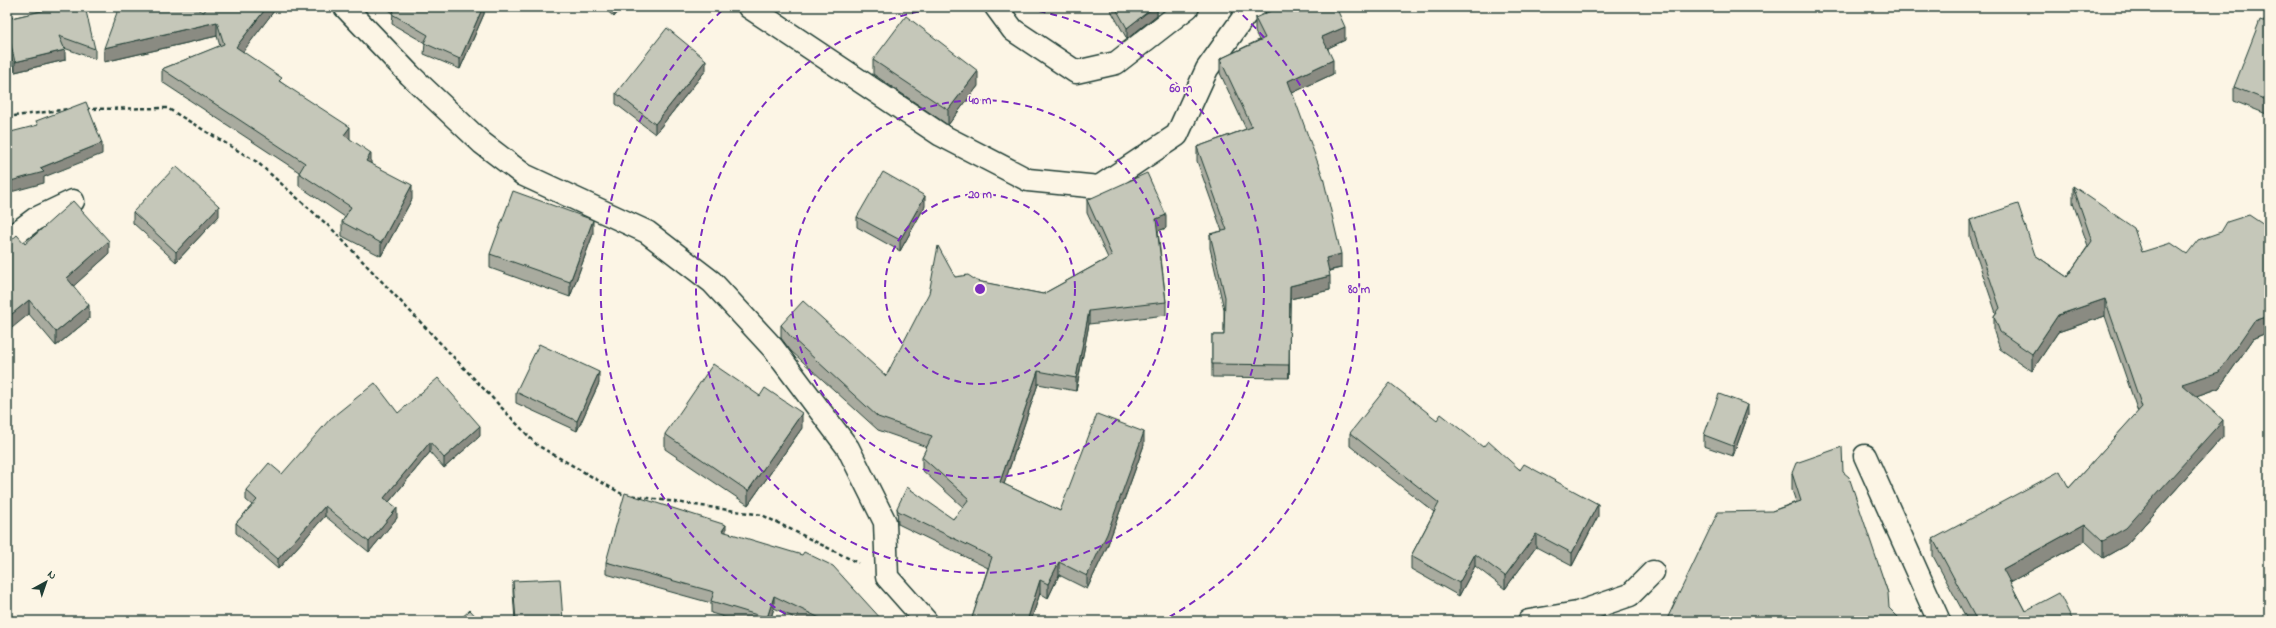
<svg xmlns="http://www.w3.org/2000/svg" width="2276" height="628" viewBox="0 0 2276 628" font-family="'Indie Flower',sans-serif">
  <rect width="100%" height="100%" fill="#fcf5e5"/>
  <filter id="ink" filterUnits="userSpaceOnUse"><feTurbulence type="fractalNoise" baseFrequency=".025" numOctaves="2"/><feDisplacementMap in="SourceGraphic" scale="8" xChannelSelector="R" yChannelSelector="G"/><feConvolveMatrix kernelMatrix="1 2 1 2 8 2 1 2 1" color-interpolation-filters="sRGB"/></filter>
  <g filter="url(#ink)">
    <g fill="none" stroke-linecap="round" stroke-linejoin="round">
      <defs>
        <g id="minor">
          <polyline points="345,7 410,75 482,143 524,175 647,232 712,282 773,348 848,448 885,522 887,577 926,621"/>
          <polyline points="749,7 941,135 1028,180 1099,187 1177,135 1207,69 1246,14 1255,7"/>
          <polyline points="996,7 1013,30 1076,72 1116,63 1188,7"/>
          <polyline points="7,240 35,219 73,201"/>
          <polyline points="1865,456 1939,621"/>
          <polyline points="1529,621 1577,613 1630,595 1653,572"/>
        </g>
      </defs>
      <use href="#minor" stroke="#1f3d34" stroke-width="25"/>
      <g stroke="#1f3d34" stroke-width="2.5" stroke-dasharray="4 3" stroke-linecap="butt">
        <polyline points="86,109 167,108 257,162 332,229 537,445 622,494 762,515 858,563"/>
        <polyline points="7,117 69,109"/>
      </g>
      <use href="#minor" stroke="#fcf5e5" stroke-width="22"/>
    </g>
    <g fill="#a9ab9f" stroke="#1f3d34">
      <polygon points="59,7 95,49 95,59 64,48 65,60 15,72 7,39 7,19"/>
      <polygon points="277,7 242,52 282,83 350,139 371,163 412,199 381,256 342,236 342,222 345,217 299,186 299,172 162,82 162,69 220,46 217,36 104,62 204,12"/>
      <polygon points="385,7 484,7 484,14 460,69 424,54 425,43 392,24 393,13"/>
      <polygon points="603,7 622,7 614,17"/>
      <polygon points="1109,7 1159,7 1157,8 1157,15 1127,39"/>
      <polygon points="1255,18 1345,40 1328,48 1333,74 1292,93 1341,268 1329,271 1330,290 1290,299 1289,378 1212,377 1212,335 1224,335 1224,309 1210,248 1210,234 1222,231 1197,161 1197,147 1246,129 1220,73 1220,59 1259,40 1255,32"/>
      <polygon points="2269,23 2269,115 2234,101 2234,87"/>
      <polygon points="873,60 978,86 948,125 873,74"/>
      <polygon points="706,70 655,134 616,104 616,93"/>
      <polygon points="2073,186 2142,252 2187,254 2269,234 2269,332 2254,338 2219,388 2196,396 2223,437 2126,545 2103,558 2085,541 2010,582 2025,611 2073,621 1968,621 1933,556 1933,539 2069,488 2138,412 2105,316 2058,332 2032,371 2000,349 1994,332 1994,316 1996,313 1970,237 1970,220 2035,255 2067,277 2088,246 2073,203"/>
      <polygon points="1087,200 1166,228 1158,231 1166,302 1166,315 1089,324 1076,391 1038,384 1004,484 1060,511 1144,445 1107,547 1087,589 1059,575 1048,598 1040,593 1031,621 971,621 988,568 898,524 897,508 953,519 963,507 922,470 922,457 927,447 878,430 791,351 781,338 781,325 886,376 955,277 1043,294 1108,258 1087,213"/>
      <polygon points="925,206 900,251 857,227 857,217"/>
      <polygon points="133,212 219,216 176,262 133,223"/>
      <polygon points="593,234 570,297 490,268 490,254"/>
      <polygon points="25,244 109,254 73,286 89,319 56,346 29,314"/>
      <polygon points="599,383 577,431 516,403 516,392"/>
      <polygon points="398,413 480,436 444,468 430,452 389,502 397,518 369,552 325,516 278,569 236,533 236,523 252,505 246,500 246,490 282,474"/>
      <polygon points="1748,415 1733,456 1704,446 1704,435"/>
      <polygon points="1437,420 1598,516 1572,566 1536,547 1505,589 1475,566 1459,596 1411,569 1411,556 1434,512 1350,446 1350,433"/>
      <polygon points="802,428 748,505 665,449 665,434"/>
      <polygon points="1843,472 1888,593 1772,511 1796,502 1792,490 1792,473"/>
      <polygon points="726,533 883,621 801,621 774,608 770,621 737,621 711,613 711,603 606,574 606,562"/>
      <polygon points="513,581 563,621 515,621 513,592"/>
    </g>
    <g fill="#8a8b82" stroke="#1f3d34">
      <polygon points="267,7 277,7 236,61 236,47"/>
      <polygon points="483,7 484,7 484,14 460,69 460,59"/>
      <polygon points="614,7 622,7 614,17"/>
      <polygon points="1154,7 1159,7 1157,8 1157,15 1127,39 1127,28"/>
      <polygon points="217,22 217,36 104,62 104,48"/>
      <polygon points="1345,27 1345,40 1322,51 1322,37"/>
      <polygon points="65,50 65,60 15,72 15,62"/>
      <polygon points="706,60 706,70 655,134 655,124"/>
      <polygon points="1333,60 1333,74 1288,95 1288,81"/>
      <polygon points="978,71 978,86 948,125 948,110"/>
      <polygon points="350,127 350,140 344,135"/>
      <polygon points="102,143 102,154 44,177 44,183 7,193 7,182 40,168"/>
      <polygon points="371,153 371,166 366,161"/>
      <polygon points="412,185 412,199 381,256 381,243"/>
      <polygon points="925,196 925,206 900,251 900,240"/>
      <polygon points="219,206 219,216 176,262 176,252"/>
      <polygon points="1166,215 1166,228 1156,232 1156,219"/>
      <polygon points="593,220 593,234 570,297 570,282"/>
      <polygon points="109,241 109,254 67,292 67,278"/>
      <polygon points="1341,254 1341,268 1326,271 1326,258"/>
      <polygon points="1330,276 1330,290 1290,299 1289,378 1290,286"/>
      <polygon points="2105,299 2105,316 2058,332 2032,371 2032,354 2058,315"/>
      <polygon points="29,300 29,314 7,332 7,318"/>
      <polygon points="89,305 89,319 56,346 56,332"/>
      <polygon points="1089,311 1089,324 1076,391 1076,378"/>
      <polygon points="2269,316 2269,332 2254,338 2219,388 2182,401 2182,384 2254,321"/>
      <polygon points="1038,371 1038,384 1000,496 1000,482"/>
      <polygon points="599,372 599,383 577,431 577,421"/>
      <polygon points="1748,405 1748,415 1733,456 1733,446"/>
      <polygon points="802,413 802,428 748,505 748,491"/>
      <polygon points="2223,420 2223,437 2126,545 2103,558 2103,541"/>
      <polygon points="480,426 480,436 444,468 444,458"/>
      <polygon points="1144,432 1144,445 1107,547 1087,589 1087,576"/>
      <polygon points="430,442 430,452 384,508 384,498"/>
      <polygon points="1598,504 1598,516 1572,566 1572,553"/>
      <polygon points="325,506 325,516 278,569 278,559"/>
      <polygon points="397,508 397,518 369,552 369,542"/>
      <polygon points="2085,524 2085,541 2003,586 2003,569"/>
      <polygon points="726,525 726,537 722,531"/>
      <polygon points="1536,534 1536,547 1505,589 1505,576"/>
      <polygon points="1475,554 1475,566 1459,596 1459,583"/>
      <polygon points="1059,562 1059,575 1048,598 1048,584"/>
      <polygon points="1040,580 1040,593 1031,621 1027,621"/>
      <polygon points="774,596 774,608 770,621 767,621 767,618"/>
    </g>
    <g fill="#c5c7b9" stroke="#1f3d34">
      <polygon points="59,7 85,7 95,49 59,36 65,50 15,62 7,28 7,19"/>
      <polygon points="119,7 191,7 204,12 207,7 267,7 236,47 282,78 279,81 350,127 344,135 371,153 366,161 412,185 381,243 342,222 351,207 299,173 305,163 162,69 224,44 217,22 104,48"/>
      <polygon points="396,7 483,7 460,59 424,43 428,35 392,14"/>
      <polygon points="1115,7 1154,7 1127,28"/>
      <polygon points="1280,7 1336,7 1345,27 1322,37 1333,60 1288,81 1323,177 1341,254 1326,258 1330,276 1290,286 1289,365 1212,364 1212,335 1224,335 1225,297 1210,234 1227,230 1197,147 1252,127 1220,59 1265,38 1255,18"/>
      <polygon points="906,16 978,71 948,110 873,60"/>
      <polygon points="2260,20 2269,23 2269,101 2234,87"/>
      <polygon points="667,28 706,60 655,124 616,93"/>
      <polygon points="86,102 102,143 40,168 44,172 7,182 7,133 38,125 36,121"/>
      <polygon points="176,166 219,206 176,252 133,212"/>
      <polygon points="883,172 925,196 900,240 857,217"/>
      <polygon points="1147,173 1166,215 1156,219 1166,302 1089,311 1076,378 1038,371 1000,482 1060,511 1097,414 1144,432 1107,534 1087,576 1059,562 1048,584 1040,580 1027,621 971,621 992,557 898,511 897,508 907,487 953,519 969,499 922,457 932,436 878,417 791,337 781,325 803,301 886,376 929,293 938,246 955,277 968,275 977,281 1043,294 1112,256 1087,200"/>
      <polygon points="2073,186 2134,228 2142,252 2171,243 2187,254 2198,240 2221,232 2227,222 2249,215 2267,227 2269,234 2269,316 2254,321 2219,372 2182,384 2223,420 2126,528 2103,541 2085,524 2003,569 2025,611 2059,593 2073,621 1977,621 1933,539 2060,471 2069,488 2142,407 2105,299 2058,315 2032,354 2000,332 1994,316 2000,308 1970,220 2018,204 2035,255 2067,277 2092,241"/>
      <polygon points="513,191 593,220 570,282 490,254"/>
      <polygon points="73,201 109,241 67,278 89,305 56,332 29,300 7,318 7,244 17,235 25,244"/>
      <polygon points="539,344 599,372 577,421 516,392"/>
      <polygon points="713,364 760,396 765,388 802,413 748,491 665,434"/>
      <polygon points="438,378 480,426 444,458 430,442 384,498 397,508 369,542 325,506 278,559 236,523 257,500 246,490 269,463 282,474 330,419 375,383 398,413"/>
      <polygon points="1390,383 1437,420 1441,414 1483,447 1488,441 1520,470 1524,464 1598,504 1572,553 1536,534 1505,576 1475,554 1459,583 1411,556 1439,503 1350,433"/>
      <polygon points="1719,394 1748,405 1733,446 1704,435"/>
      <polygon points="1842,447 1843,472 1849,477 1888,593 1889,608 1899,618 1900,621 1666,621 1718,512 1772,511 1801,501 1792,473 1796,463"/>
      <polygon points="625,493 726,525 722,531 802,555 804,552 833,566 883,621 826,621 774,596 767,618 711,601 714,592 606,562"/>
      <polygon points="560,579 563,621 516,621 513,581"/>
      <polygon points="470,610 480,621 458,621"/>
    </g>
  </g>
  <g fill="none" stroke="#7b2cbf" stroke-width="2" stroke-dasharray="7 5">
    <circle cx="980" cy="289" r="95"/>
    <circle cx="980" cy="289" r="189"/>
    <path d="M1015 7A284 284 0 1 1 945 7"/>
    <path d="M796 620A379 379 0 0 1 726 7M1234 7A379 379 0 0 1 1164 620"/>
  </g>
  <circle cx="980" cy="289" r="6" fill="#7b2cbf" stroke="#fcf5e5" stroke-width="2"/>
  <g font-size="12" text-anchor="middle" font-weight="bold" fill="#7b2cbf" stroke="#fcf5e5" stroke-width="3.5" stroke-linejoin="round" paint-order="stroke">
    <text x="1181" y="92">60 m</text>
    <text x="980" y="104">40 m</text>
    <text x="980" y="198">20 m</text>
    <text x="1359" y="293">80 m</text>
  </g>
  <rect width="2276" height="628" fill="none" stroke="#fcf5e5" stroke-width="24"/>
  <rect x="12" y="12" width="2252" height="604" fill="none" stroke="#1f3d34" stroke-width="1.5" filter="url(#ink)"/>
  <g transform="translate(46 582) rotate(40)" stroke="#fcf5e5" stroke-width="3" paint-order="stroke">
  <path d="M0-3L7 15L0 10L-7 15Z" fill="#1f3d34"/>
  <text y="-6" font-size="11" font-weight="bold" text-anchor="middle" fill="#1f3d34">N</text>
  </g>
</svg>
